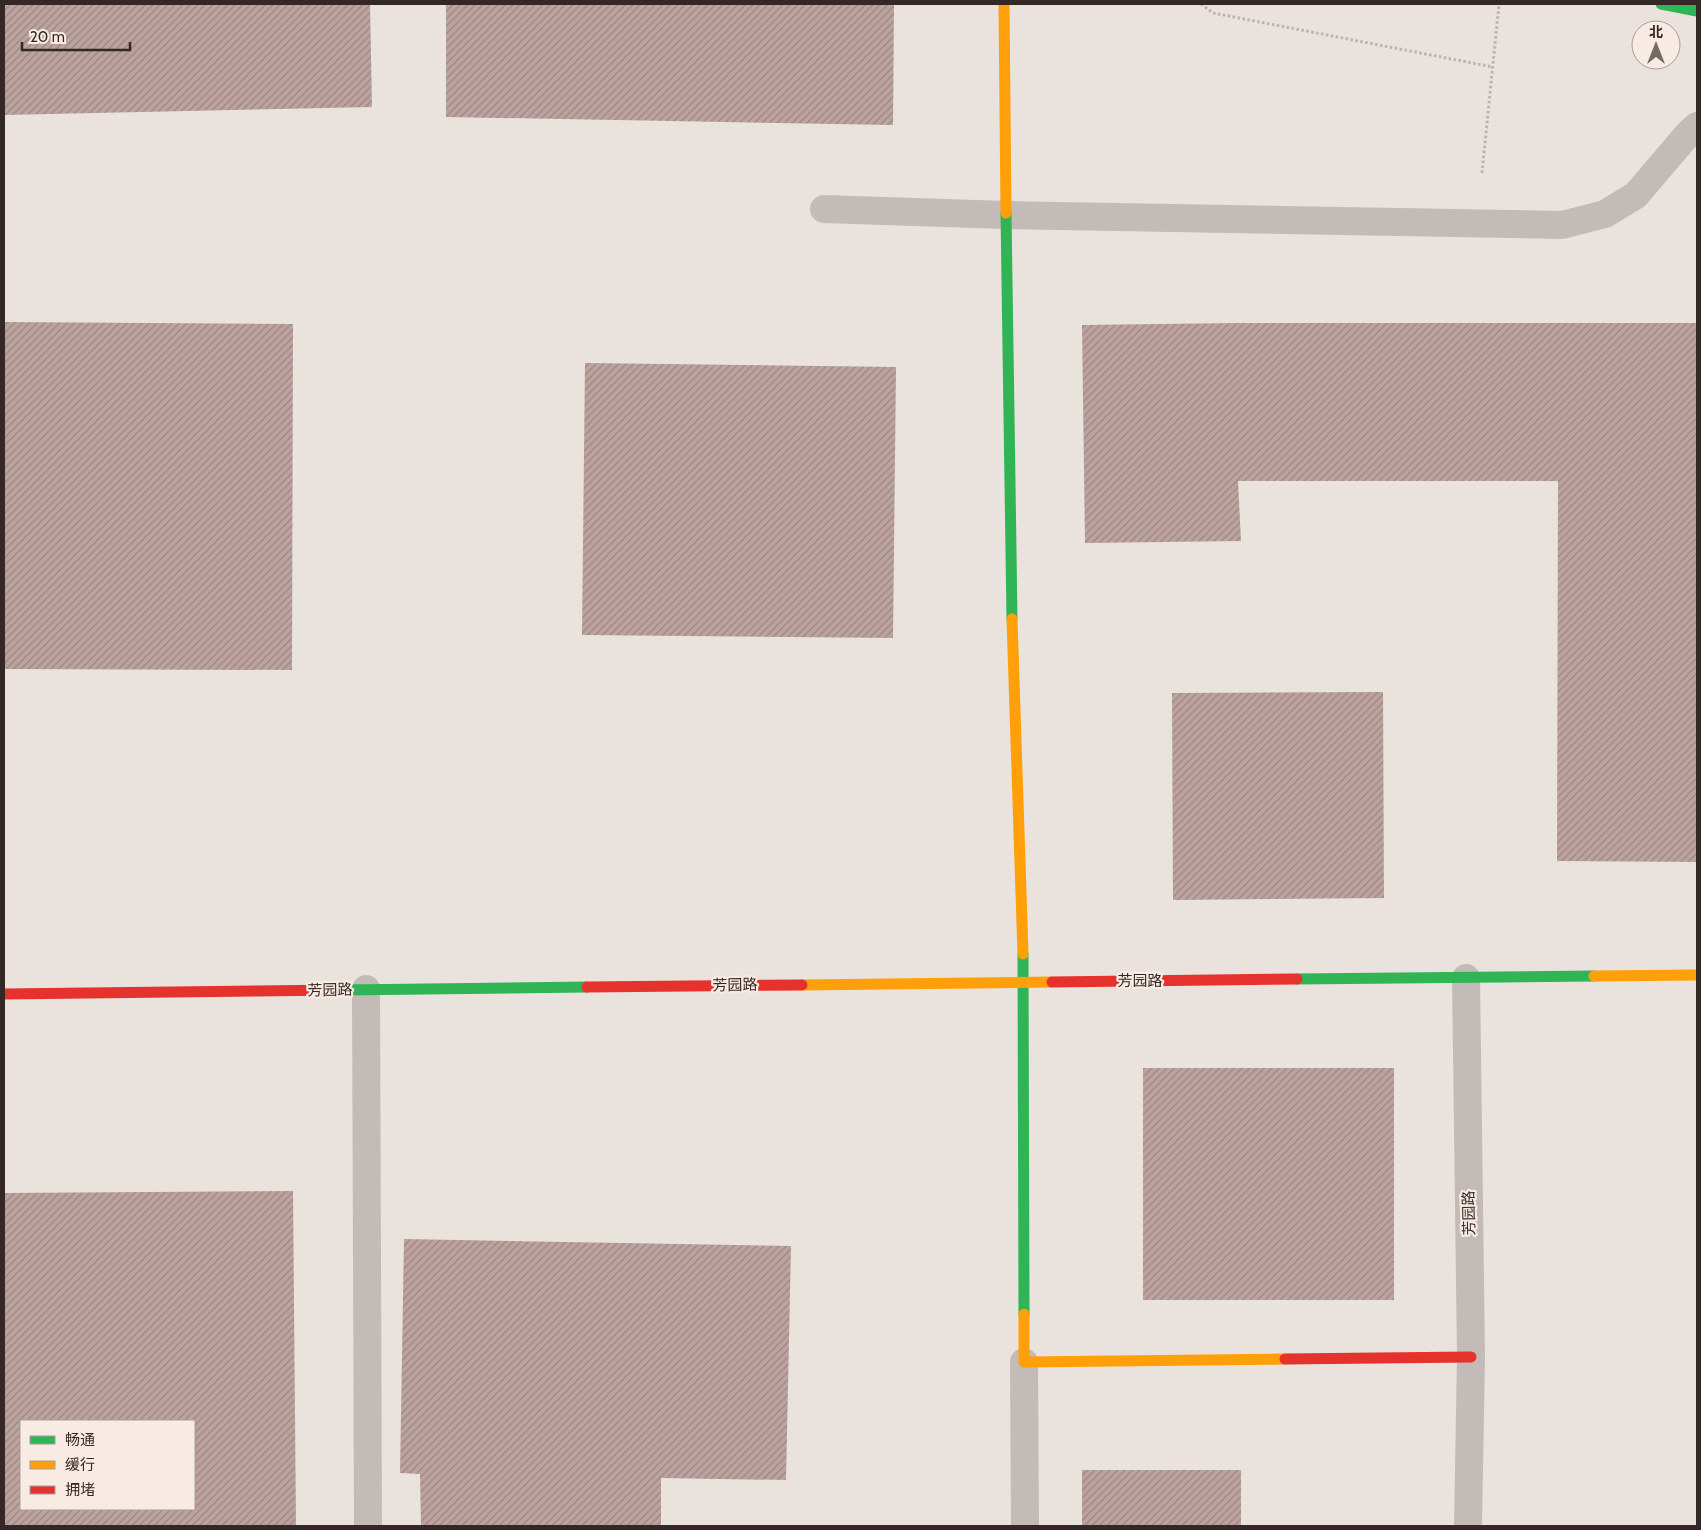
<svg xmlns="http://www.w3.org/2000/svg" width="1701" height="1530" viewBox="0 0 1701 1530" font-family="Cabin,'Noto Sans SC',sans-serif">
  <defs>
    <pattern id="building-hatch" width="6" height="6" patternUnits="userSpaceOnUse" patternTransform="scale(1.25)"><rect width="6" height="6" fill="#bda39f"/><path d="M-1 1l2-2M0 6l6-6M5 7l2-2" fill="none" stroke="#9a8581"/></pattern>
  </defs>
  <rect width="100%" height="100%" fill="#eae2dd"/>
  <g fill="url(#building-hatch)" fill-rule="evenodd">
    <polygon points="4,4 370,4 372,107 4,115"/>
    <polygon points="446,4 894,4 893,125 446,117"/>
    <polygon points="4,322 293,324 292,670 4,669"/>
    <polygon points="1238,323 1697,323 1697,862 1557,861 1558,481 1238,481 1241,541 1085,543 1082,325"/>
    <polygon points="585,363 896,367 893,638 582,635"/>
    <polygon points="1383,692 1384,898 1173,900 1172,693"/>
    <rect x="1143" y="1068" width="251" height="232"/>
    <path d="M293,1191l3,335h-292v-333zM21,1421h173v88h-173z"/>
    <polygon points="404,1239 791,1246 786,1480 661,1478 661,1526 421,1526 420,1474 400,1473"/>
    <rect x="1082" y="1470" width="159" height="56"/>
  </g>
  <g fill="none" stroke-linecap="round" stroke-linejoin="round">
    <g stroke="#bcb3af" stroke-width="3" stroke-dasharray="2.5 2.5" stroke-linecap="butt">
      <polyline points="1201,4 1213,13 1493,67"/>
      <polyline points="1482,173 1499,4"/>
    </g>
    <g stroke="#c3bbb7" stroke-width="28">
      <polyline points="824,209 1006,215 1562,225 1605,214 1636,195 1688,134 1697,126"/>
      <polyline points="1466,978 1471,1357 1468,1526"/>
      <polyline points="366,989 368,1526"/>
      <polyline points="1024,1362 1025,1526"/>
    </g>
    <g stroke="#30b455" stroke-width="11">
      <polyline points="1661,4 1697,11"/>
      <polyline points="1006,213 1012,619"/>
      <polyline points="1023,954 1024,1314"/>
      <polyline points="1297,979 1594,976"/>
      <polyline points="342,990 587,987"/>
    </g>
    <g stroke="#ff9f0a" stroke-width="11">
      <polyline points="1004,4 1006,213"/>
      <polyline points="1012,619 1023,954"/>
      <polyline points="1594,976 1697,975"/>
      <polyline points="802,985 1052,982"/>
      <polyline points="1024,1314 1024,1362 1285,1359"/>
    </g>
    <g stroke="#e5322d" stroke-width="11">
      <polyline points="1052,982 1297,979"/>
      <polyline points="587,987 802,985"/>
      <polyline points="4,994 342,990"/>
      <polyline points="1285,1359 1471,1357"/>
    </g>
  </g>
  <g text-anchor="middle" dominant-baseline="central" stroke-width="4.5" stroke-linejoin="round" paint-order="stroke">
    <g font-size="15" fill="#332825" stroke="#f8ebe3">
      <text x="1140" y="981">芳园路</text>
      <text transform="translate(735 985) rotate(-1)">芳园路</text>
      <text transform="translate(330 990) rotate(-1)">芳园路</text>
      <text transform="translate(1469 1213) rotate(-91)">芳园路</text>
    </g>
  </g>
  <rect width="1701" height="1530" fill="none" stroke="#332825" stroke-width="10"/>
  <rect x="20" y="1420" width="175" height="90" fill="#f8ebe3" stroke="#a99d97"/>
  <rect x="30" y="1436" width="25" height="8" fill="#30b455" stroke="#a99d97"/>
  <text x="65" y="1445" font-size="15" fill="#332825">畅通</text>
  <rect x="30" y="1461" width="25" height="8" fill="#ff9f0a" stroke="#a99d97"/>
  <text x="65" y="1470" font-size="15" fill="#332825">缓行</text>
  <rect x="30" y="1486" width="25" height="8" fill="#e5322d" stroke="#a99d97"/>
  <text x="65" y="1495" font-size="15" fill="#332825">拥堵</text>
  <g transform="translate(1656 45)"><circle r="24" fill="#f8ebe3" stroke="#a99d97"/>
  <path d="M0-4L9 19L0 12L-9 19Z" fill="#736965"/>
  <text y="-8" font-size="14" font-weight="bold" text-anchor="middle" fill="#332825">北</text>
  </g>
  <path d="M22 42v8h108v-8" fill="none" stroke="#332825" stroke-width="2.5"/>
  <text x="30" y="42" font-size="15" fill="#332825" stroke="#f8ebe3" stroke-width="4" paint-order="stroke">20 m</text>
</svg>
